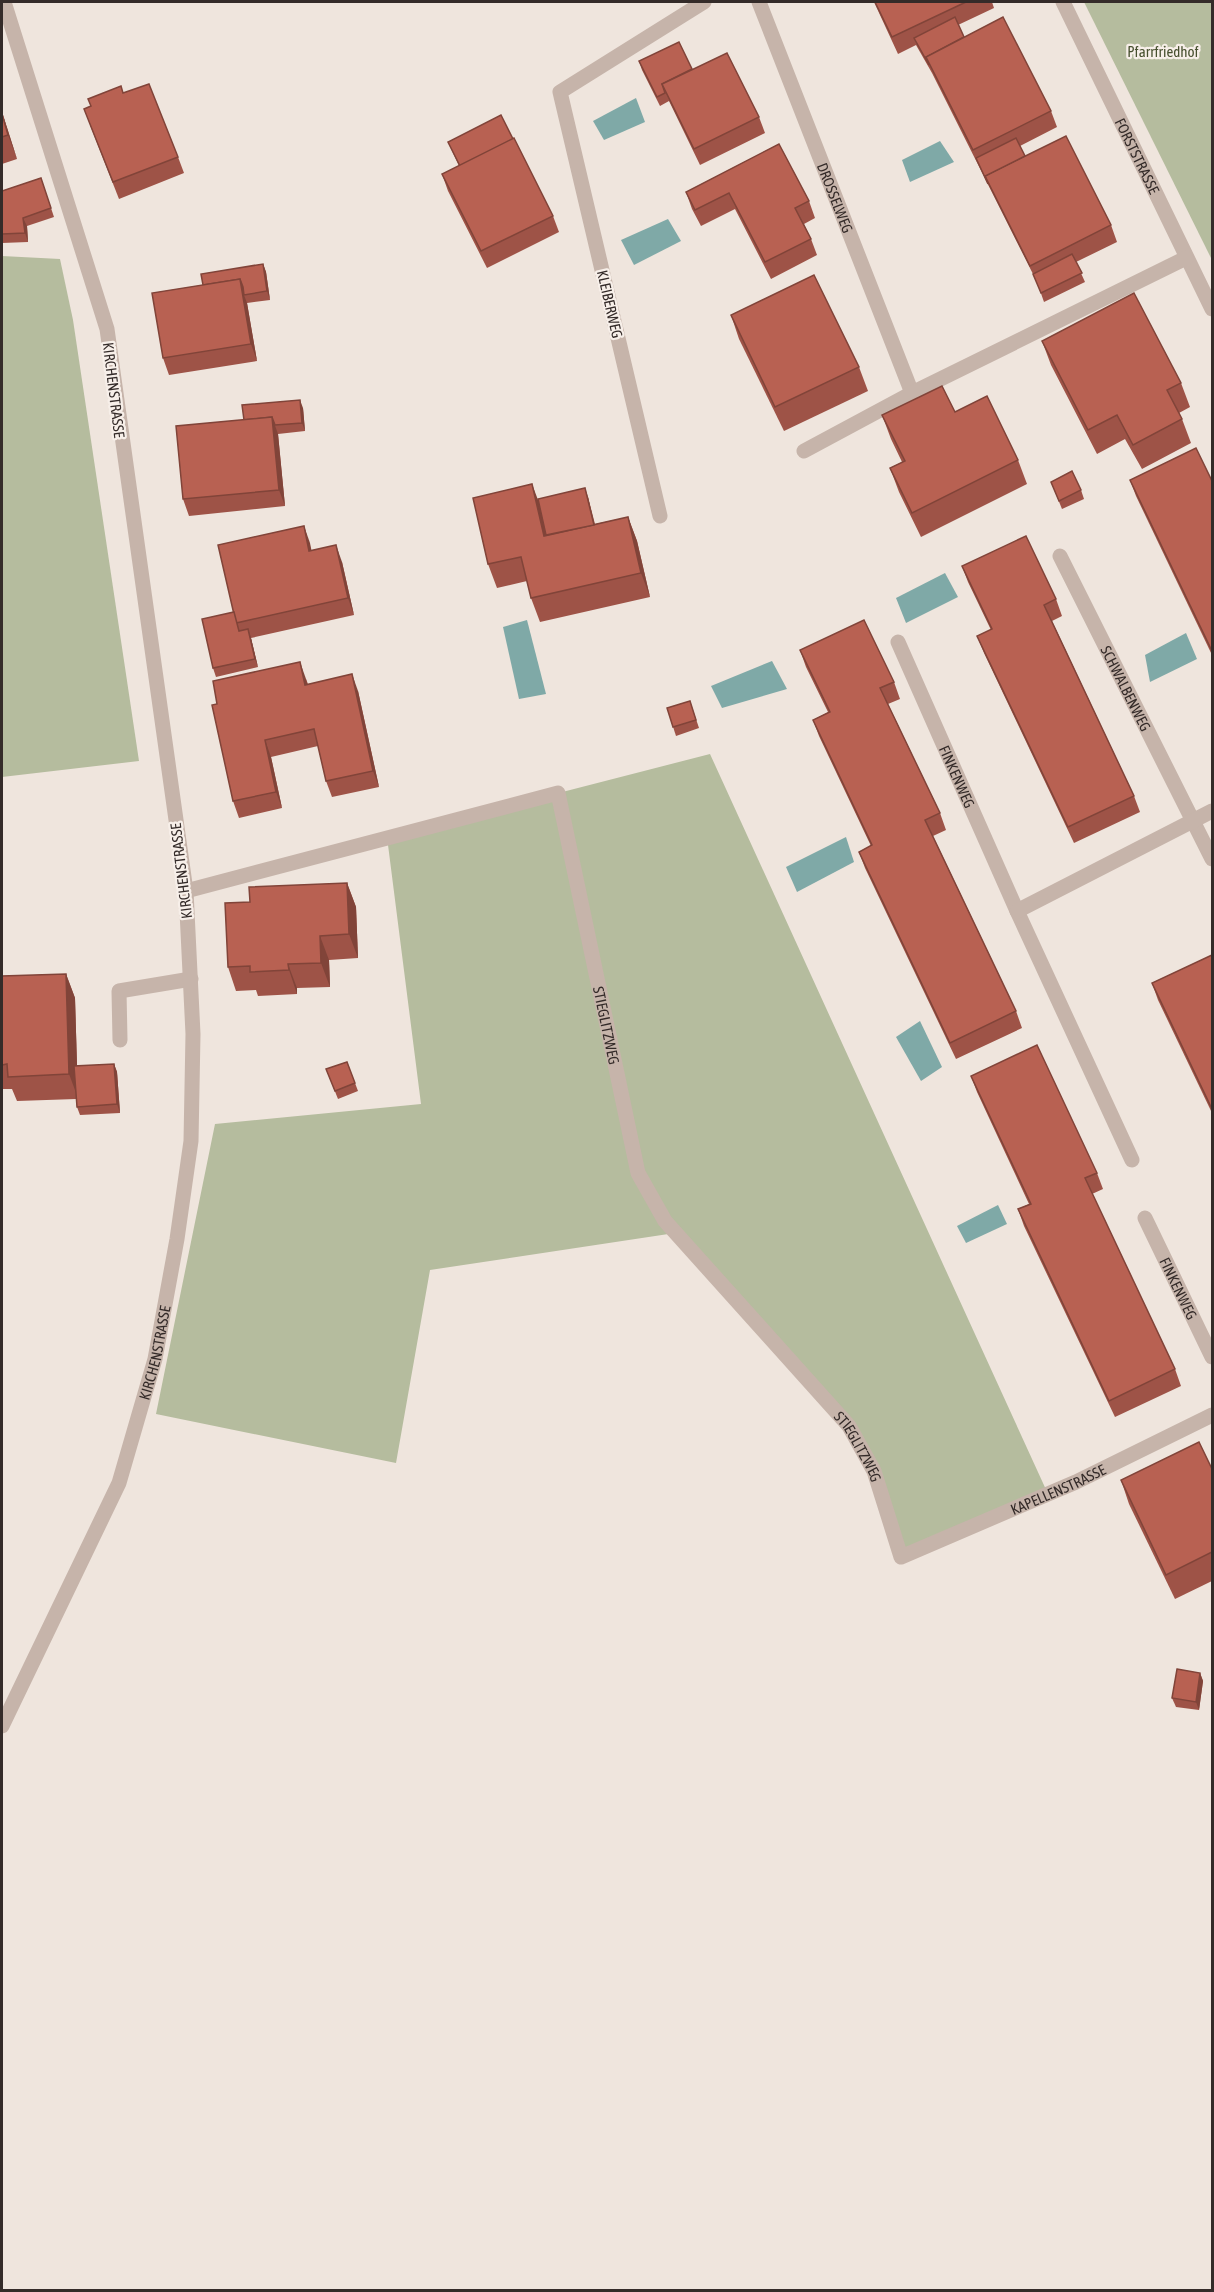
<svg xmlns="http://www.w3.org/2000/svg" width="1214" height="2292" viewBox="0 0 1214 2292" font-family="'Asap Condensed',sans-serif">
  <rect width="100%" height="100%" fill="#efe5dd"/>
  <g fill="#b5bc9e">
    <polygon points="1084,2 1212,2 1212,260"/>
    <polygon points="2,256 60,259 73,320 139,761 2,777"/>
    <polygon points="710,754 1048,1494 901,1557 849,1426 675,1233 430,1270 396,1463 156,1414 215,1124 421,1104 387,837"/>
  </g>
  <g fill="#7fa9a7">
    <polygon points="636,98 645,122 604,140 593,121"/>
    <polygon points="940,141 954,162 910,182 902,160"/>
    <polygon points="668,219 681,241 634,265 621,240"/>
    <polygon points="945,573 958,597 906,623 896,598"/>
    <polygon points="527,620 546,694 519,699 503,627"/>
    <polygon points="1186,633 1197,659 1150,682 1145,655"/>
    <polygon points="772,661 787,689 722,708 711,686"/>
    <polygon points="846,837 854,862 797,892 786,867"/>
    <polygon points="920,1021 942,1067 921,1081 896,1037"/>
    <polygon points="998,1205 1007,1224 966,1243 957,1226"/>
  </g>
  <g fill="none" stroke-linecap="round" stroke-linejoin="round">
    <polyline stroke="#c6b4aa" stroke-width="15" points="120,1040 119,991 191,979"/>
    <g stroke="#c6b4aa" stroke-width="15">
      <path id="s1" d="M759,2l153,391"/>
      <path id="s2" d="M1063,2l149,307"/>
      <polyline points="804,451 912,393 1186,258"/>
      <polyline points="660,516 560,92 704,2"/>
      <path id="s3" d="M1060,556l152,303"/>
      <path id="s4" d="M898,642l119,269 115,249"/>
      <path id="s5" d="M186,891l372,-98 80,380 27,48 184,205 25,45 27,86 175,-75 136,-67"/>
      <polyline points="1017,911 1212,811"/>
      <path id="s6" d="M1145,1218l67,139"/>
      <path id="s7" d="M2,1726l117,-243 36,-124 22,-120 14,-98 2,-107 -7,-143 -79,-562 -103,-327"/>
    </g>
  </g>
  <g fill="#9e5347">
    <polygon points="874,2 992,2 994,8 958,25 964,37 1051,111 1057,127 1020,146 1025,156 1111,225 1117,242 1076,262 1085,282 1044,302 1037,282 932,73 916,45 898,54"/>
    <polygon points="639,61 692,69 759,117 765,133 700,165 669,101 660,106 642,70"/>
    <polygon points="123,93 178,157 184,173 119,199 90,125"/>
    <polygon points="2,112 17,159 2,164"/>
    <polygon points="448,142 553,216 559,232 487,268 448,191 442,174 459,166"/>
    <polygon points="779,144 809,201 815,218 804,224 811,239 817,255 771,279 735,209 701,226 692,209 686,192"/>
    <polygon points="41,178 54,217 27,226 28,242 2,243 2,191"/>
    <polygon points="263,264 266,272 270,300 247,303 257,361 169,375 163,358 203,285"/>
    <polygon points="731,315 859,367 868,391 784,431 739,339"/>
    <polygon points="1042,341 1181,383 1190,407 1179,413 1182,419 1191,443 1142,469 1125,439 1097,454 1051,365"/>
    <polygon points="303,408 305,431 278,434 285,506 189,516 183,499 244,420"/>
    <polygon points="955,412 1018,460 1027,484 921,537 899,492 890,468 902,462 891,439 882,415"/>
    <polygon points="1130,480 1212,481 1212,655 1136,496"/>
    <polygon points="1051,482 1081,490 1084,499 1062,509"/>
    <polygon points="588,497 595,524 628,517 637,541 650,597 540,622 531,598 527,581 497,588 488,564 538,499"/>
    <polygon points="304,526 311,551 342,562 354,615 251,638 258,667 216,677 213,668 234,612"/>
    <polygon points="962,566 1056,599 1062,616 1052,621 1134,796 1140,812 1074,843 984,653 977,636 991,630 968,582"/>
    <polygon points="800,650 894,682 900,699 888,704 940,813 946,830 933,836 1016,1011 1022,1028 956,1059 865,868 859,852 871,846 819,736 813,720 828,712 806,667"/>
    <polygon points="306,679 308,684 358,691 379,787 332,797 326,781 318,746 271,757 282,808 239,818 233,801 217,704"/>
    <polygon points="690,701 699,728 676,736 667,708"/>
    <polygon points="347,883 356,907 358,958 329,960 330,987 297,988 297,994 258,996 256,990 236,991 228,967 250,902"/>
    <polygon points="1212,955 1212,1113 1158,1000 1152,983"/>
    <polygon points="66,974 75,998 77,1066 114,1064 117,1072 120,1113 80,1115 77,1107 76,1099 17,1101 12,1089 2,1089 2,976"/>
    <polygon points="347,1062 358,1091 338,1099 326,1069"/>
    <polygon points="971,1076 1097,1173 1103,1189 1092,1194 1175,1369 1181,1386 1115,1417 1024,1226 1018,1209 1029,1204 977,1092"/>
    <polygon points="1212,1469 1212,1581 1175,1599 1129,1504 1121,1480"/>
    <polygon points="1200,1673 1203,1681 1199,1710 1176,1707 1172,1698"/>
  </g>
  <g fill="#814439">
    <polygon points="2,112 17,159 8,135"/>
    <polygon points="23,218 27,226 28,242 25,233"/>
    <polygon points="263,264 266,272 270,300 267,291"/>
    <polygon points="240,279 246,295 244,295 247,303 257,361 251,344"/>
    <polygon points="300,400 303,408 305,431 302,423"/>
    <polygon points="272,417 278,434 285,506 279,490"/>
    <polygon points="532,484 541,508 551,551 544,536"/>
    <polygon points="585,488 588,497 600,549 597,540"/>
    <polygon points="628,517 637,541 650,597 641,573"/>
    <polygon points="304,526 310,543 315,568 309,551"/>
    <polygon points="336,545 342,562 354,615 348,598"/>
    <polygon points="248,629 251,638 258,667 255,659"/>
    <polygon points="300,662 306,679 311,701 305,685"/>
    <polygon points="352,674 358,691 379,787 373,771"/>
    <polygon points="265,740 271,757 282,808 276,792"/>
    <polygon points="347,883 356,907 358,958 349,934"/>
    <polygon points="320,936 329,960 330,987 321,963"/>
    <polygon points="288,964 297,988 297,994 289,970"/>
    <polygon points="66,974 75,998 78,1098 69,1074"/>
    <polygon points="114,1064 117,1072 120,1113 117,1104"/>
    <polygon points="1200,1673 1203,1681 1199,1710 1196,1702"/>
  </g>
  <g fill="#b86152" stroke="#814439" stroke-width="1.5">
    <polygon points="875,2 966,2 892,37"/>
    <polygon points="955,17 964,37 926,57 929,65 914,38"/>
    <polygon points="1003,17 1051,111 973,150 926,57"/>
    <polygon points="679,42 692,69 662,84 665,93 657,97 639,61"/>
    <polygon points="727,53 759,117 694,149 662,84"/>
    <polygon points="149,84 178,157 113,182 84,109 91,106 88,99 121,86 123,93"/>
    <polygon points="2,114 8,135 2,137"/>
    <polygon points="501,115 513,139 460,166 448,142"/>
    <polygon points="1066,136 1111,225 1030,266 985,176"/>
    <polygon points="514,138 553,216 481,251 442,174"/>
    <polygon points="1016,138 1025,156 985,176 988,184 976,158"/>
    <polygon points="779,144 809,201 795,208 811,239 765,262 729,193 695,210 686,192"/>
    <polygon points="41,178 51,208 23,218 25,233 2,234 2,191"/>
    <polygon points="1072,254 1082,273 1041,293 1033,274"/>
    <polygon points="263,264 267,291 244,295 243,287 240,279 203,285 201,274"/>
    <polygon points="814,275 859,367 775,407 731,315"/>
    <polygon points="240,279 251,344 163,358 152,293"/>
    <polygon points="1134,293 1181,383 1167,390 1182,419 1133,445 1117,415 1088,430 1042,341"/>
    <polygon points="942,386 955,412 987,396 1018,460 912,513 890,468 905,461 882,415"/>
    <polygon points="300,400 302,423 275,425 272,417 244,420 242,405"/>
    <polygon points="272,417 279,490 183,499 176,426"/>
    <polygon points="1196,448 1212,481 1212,651 1130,480"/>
    <polygon points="1072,471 1081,490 1059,501 1051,482"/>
    <polygon points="532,484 544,536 628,517 641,573 531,598 521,557 488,564 473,498"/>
    <polygon points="585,488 594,525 546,535 538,499"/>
    <polygon points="304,526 309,551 336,545 348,598 236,623 218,545"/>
    <polygon points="1026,536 1056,599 1044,605 1134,796 1068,827 977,636 992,629 962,566"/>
    <polygon points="234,612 239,631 248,629 255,659 213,668 202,619"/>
    <polygon points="864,620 894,682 880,688 940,813 925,820 1016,1011 950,1043 859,852 872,845 813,720 830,712 800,650"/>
    <polygon points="300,662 305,685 352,674 373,771 326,781 314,729 265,740 276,792 233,801 212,705 217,704 213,681"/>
    <polygon points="690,701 696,720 673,727 667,708"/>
    <polygon points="347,883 349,934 320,936 321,963 288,964 289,970 250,972 250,966 228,967 225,903 250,902 249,887"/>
    <polygon points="1212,955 1212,1109 1152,983"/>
    <polygon points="66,974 69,1074 8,1077 7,1064 2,1065 2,976"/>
    <polygon points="1037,1045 1097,1173 1085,1178 1175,1369 1109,1401 1018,1209 1031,1204 971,1076"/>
    <polygon points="347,1062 355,1083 335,1091 326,1069"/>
    <polygon points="114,1064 117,1104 77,1107 74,1066"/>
    <polygon points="1199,1442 1212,1469 1212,1552 1166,1575 1121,1480"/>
    <polygon points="1177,1669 1200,1673 1196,1702 1172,1698"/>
  </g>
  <g text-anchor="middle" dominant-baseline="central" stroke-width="4.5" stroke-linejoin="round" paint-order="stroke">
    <g font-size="15" fill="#47502f" stroke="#f7efe9">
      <text x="1163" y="51">Pfarrfriedhof</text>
    </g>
    <g font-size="15" fill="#342b29" stroke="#f7efe9">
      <text stroke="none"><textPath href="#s2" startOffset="171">FORSTSTRASSE</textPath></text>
      <text stroke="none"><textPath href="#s1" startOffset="210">DROSSELWEG</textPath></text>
      <text transform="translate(610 304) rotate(77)">KLEIBERWEG</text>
      <text transform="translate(114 390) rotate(83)">KIRCHENSTRASSE</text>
      <text stroke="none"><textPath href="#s3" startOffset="148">SCHWALBENWEG</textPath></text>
      <text stroke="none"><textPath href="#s4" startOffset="147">FINKENWEG</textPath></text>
      <text transform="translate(181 871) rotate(-97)">KIRCHENSTRASSE</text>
      <text stroke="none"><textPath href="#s5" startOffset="622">STIEGLITZWEG</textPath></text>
      <text stroke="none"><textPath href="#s6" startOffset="78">FINKENWEG</textPath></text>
      <text stroke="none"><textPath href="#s7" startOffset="405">KIRCHENSTRASSE</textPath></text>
      <text stroke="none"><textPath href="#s5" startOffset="1126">STIEGLITZWEG</textPath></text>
      <text stroke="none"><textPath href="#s5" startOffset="1416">KAPELLENSTRASSE</textPath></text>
    </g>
  </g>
  <rect width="1214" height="2292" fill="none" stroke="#342b29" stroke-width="6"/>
</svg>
